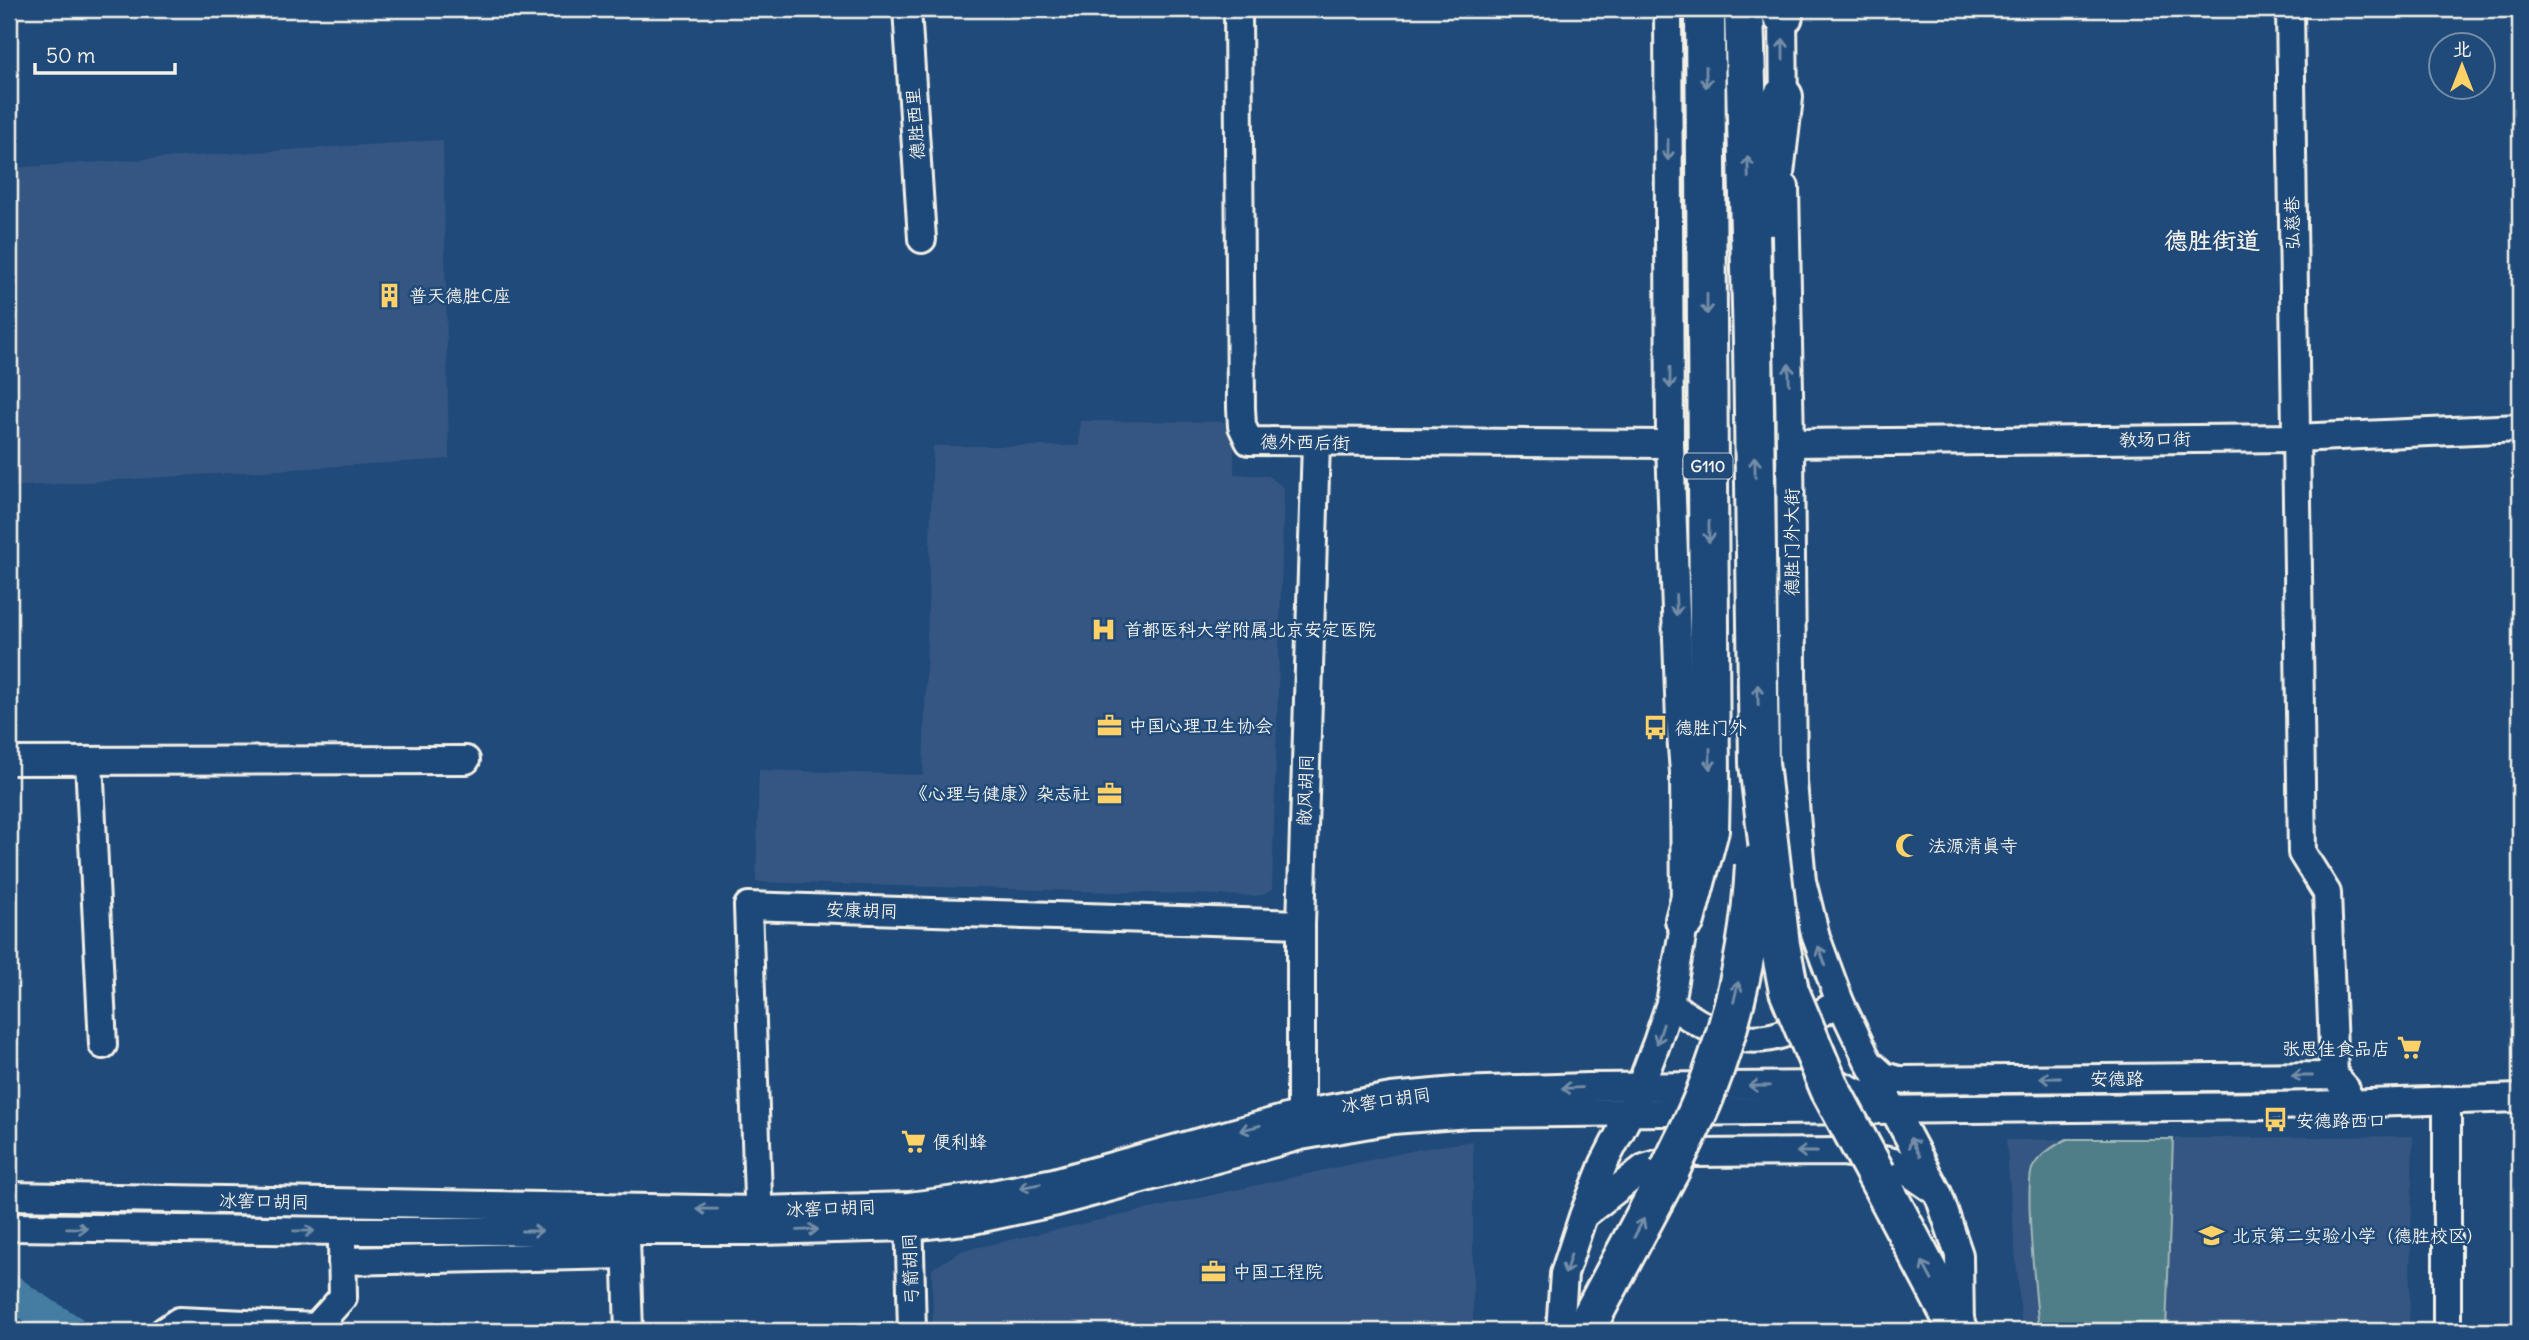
<svg xmlns="http://www.w3.org/2000/svg" width="2529" height="1340" viewBox="0 0 2529 1340" font-family="Delius,'LXGW WenKai TC',sans-serif">
  <rect width="100%" height="100%" fill="#1f4a7a"/>
  <filter id="ink" filterUnits="userSpaceOnUse"><feTurbulence type="fractalNoise" baseFrequency=".0143" numOctaves="2"/><feDisplacementMap in="SourceGraphic" scale="14" xChannelSelector="R" yChannelSelector="G"/><feConvolveMatrix kernelMatrix="1 2 1 2 8 2 1 2 1" color-interpolation-filters="sRGB"/></filter>
  <g filter="url(#ink)">
    <g fill="#365782">
      <polygon points="443,140 449,459 9,487 9,168"/>
      <polygon points="1080,421 1234,422 1234,474 1269,476 1284,488 1272,889 1265,894 1255,896 756,882 759,770 923,775 933,446 1079,446"/>
      <polygon points="2413,1136 2409,1331 2022,1331 2006,1140"/>
      <polygon points="1473,1141 1473,1331 933,1331 932,1269 961,1251 1420,1149"/>
    </g>
    <path fill="#507e88" stroke="#a2b8b8" stroke-width="2" d="M2067,1139h106l-7,192h-127c-2,-27 -16,-147 -6,-164 7,-13 21,-21 34,-28z"/>
    <g fill="none" stroke-linecap="round" stroke-linejoin="round">
      <polyline stroke="#457ca2" stroke-width="33" points="9,1290 25,1302 71,1331"/>
      <defs>
        <g id="minor">
          <polyline points="907,9 922,239"/>
          <polyline points="1238,9 1241,408 1242,426 1249,441 1670,444"/>
          <polyline points="1783,9 1784,114"/>
          <polyline points="2290,9 2302,853 2327,893 2334,1076"/>
          <polyline points="1785,187 1790,443 1793,782 1802,881 1816,937 1840,1002 1869,1063 1938,1193 1959,1255 1960,1326"/>
          <polyline points="1790,443 2294,438 2520,428"/>
          <polyline points="9,761 466,760"/>
          <polyline points="89,761 103,1045"/>
          <path d="M1670,1003c34,28 79,48 122,27 16,-9 32,-19 48,-28"/>
          <polyline points="1871,1064 1884,1076 1899,1080 2334,1076 2346,1089"/>
          <polyline points="2447,1100 2447,1331"/>
          <polyline points="1301,1131 1301,924 1316,443"/>
          <polyline points="9,1196 759,1210 909,1206 971,1198 1054,1182 1301,1114 1391,1097 1455,1091 1588,1087 1841,1085 1887,1106"/>
          <polyline points="909,1211 912,1331"/>
          <polyline points="1584,1215 1644,1168 1693,1153 1844,1152 1893,1162 1934,1190"/>
          <polyline points="759,1226 748,906 1301,924"/>
          <polyline points="9,1227 343,1231 760,1231 909,1227 973,1220 1057,1202 1301,1136 1393,1120 1469,1114 2275,1106 2520,1098"/>
          <polyline points="626,1239 629,1331"/>
          <polyline points="342,1261 625,1255"/>
          <polyline points="164,1331 179,1321 316,1327 343,1297 342,1244"/>
          <polyline points="1560,1331 1564,1274 1583,1216 1604,1163 1631,1111 1657,1042 1670,1003 1685,920 1684,772 1680,722 1670,444 1668,9"/>
        </g>
        <g id="highway">
          <polyline points="1744,9 1753,343 1759,763"/>
          <polyline points="1780,9 1783,16"/>
          <polyline points="1769,216 1783,97"/>
          <polyline points="1685,920 1709,830 1710,785 1705,9"/>
          <polyline points="1876,1174 1959,1331"/>
          <polyline points="1584,1331 1670,1170"/>
        </g>
      </defs>
      <use href="#minor" stroke="#f4f1e8" stroke-width="32"/>
      <use href="#highway" stroke="#f4f1e8" stroke-width="44"/>
      <use href="#minor" stroke="#1f4a7a" stroke-width="26"/>
      <use href="#highway" stroke="#1f4a7a" stroke-width="38"/>
      <defs>
        <g id="highway-bridge">
          <polyline points="1759,763 1780,945 1789,991 1830,1089 1876,1174"/>
          <path d="M1670,1170c11,-24 24,-48 34,-73 29,-74 47,-153 51,-232"/>
        </g>
      </defs>
      <use href="#highway-bridge" stroke="#f4f1e8" stroke-width="44" stroke-linecap="butt"/>
      <use href="#highway-bridge" stroke="#1f4a7a" stroke-width="38"/>
    </g>
    <defs><path id="oneway-shaft" d="M-6 0H5M1.5-3L5.5 0L1.5 3" fill="none" stroke-width="1.6" stroke-linecap="round" stroke-linejoin="round" transform="scale(1.75)"/></defs>
    <g stroke="#748da6">
      <use href="#oneway-shaft" transform="translate(1783 49) rotate(-90)"/>
      <use href="#oneway-shaft" transform="translate(1706 77) rotate(90)"/>
      <use href="#oneway-shaft" transform="translate(1668 150) rotate(90)"/>
      <use href="#oneway-shaft" transform="translate(1748 167) rotate(-91)"/>
      <use href="#oneway-shaft" transform="translate(1707 304) rotate(90)"/>
      <use href="#oneway-shaft" transform="translate(1789 374) rotate(-91)"/>
      <use href="#oneway-shaft" transform="translate(1670 378) rotate(90)"/>
      <use href="#oneway-shaft" transform="translate(1755 467) rotate(-91)"/>
      <use href="#oneway-shaft" transform="translate(1709 532) rotate(90)"/>
      <use href="#oneway-shaft" transform="translate(1676 605) rotate(88)"/>
      <use href="#oneway-shaft" transform="translate(1758 695) rotate(-91)"/>
      <use href="#oneway-shaft" transform="translate(1710 759) rotate(90)"/>
      <use href="#oneway-shaft" transform="translate(1822 956) rotate(-111)"/>
      <use href="#oneway-shaft" transform="translate(1736 992) rotate(-77)"/>
      <use href="#oneway-shaft" transform="translate(1660 1034) rotate(108)"/>
      <use href="#oneway-shaft" transform="translate(2302 1076) rotate(180)"/>
      <use href="#oneway-shaft" transform="translate(2050 1078) rotate(180)"/>
      <use href="#oneway-shaft" transform="translate(1759 1086) rotate(180)"/>
      <use href="#oneway-shaft" transform="translate(1572 1088) rotate(178)"/>
      <use href="#oneway-shaft" transform="translate(1250 1128) rotate(165)"/>
      <use href="#oneway-shaft" transform="translate(1915 1147) rotate(-118)"/>
      <use href="#oneway-shaft" transform="translate(1807 1152) rotate(180)"/>
      <use href="#oneway-shaft" transform="translate(1030 1186) rotate(169)"/>
      <use href="#oneway-shaft" transform="translate(707 1209) rotate(-179)"/>
      <use href="#oneway-shaft" transform="translate(77 1228) rotate(1)"/>
      <use href="#oneway-shaft" transform="translate(1639 1228) rotate(-62)"/>
      <use href="#oneway-shaft" transform="translate(808 1230) rotate(-2)"/>
      <use href="#oneway-shaft" transform="translate(304 1231) rotate(1)"/>
      <use href="#oneway-shaft" transform="translate(532 1231)"/>
      <use href="#oneway-shaft" transform="translate(1568 1264) rotate(107)"/>
      <use href="#oneway-shaft" transform="translate(1927 1271) rotate(-118)"/>
    </g>
  </g>
  <defs>
    <symbol id="building-bare" viewBox="-9 -9 18 18"><path d="M-4-6H4V6H1V3H-1V6H-4ZM-2.5-4.3h1.7v1.8h-1.7ZM.8-4.3h1.7v1.8H.8ZM-2.5-1h1.7V.8h-1.7ZM.8-1h1.7V.8H.8Z" fill="#ffd166" stroke="#1f4a7a" stroke-width="2.5" paint-order="stroke"/></symbol>
    <symbol id="hospital-bare" viewBox="-9 -9 18 18"><path d="M-5-5h3v3.5h4V-5h3V5h-3V1.5h-4V5h-3Z" fill="#ffd166" stroke="#1f4a7a" stroke-width="2.5" paint-order="stroke"/></symbol>
    <symbol id="office-bare" viewBox="-9 -9 18 18"><path d="M-6-3h4V-5.5h4V-3h4V5H-6ZM-1-4.5V-3h2v-1.5ZM-6 0V1H6V0Z" fill="#ffd166" stroke="#1f4a7a" stroke-width="2.5" paint-order="stroke"/></symbol>
    <symbol id="bus-bare" viewBox="-9 -9 18 18"><path d="M-5-6H5V4H4V6H2V4H-2V6H-4V4H-5ZM-3.5-4V0h7V-4ZM-3.5 1.2v1.5H-2V1.2ZM2 1.2v1.5H3.5V1.2Z" fill="#ffd166" stroke="#1f4a7a" stroke-width="2.5" paint-order="stroke"/></symbol>
    <symbol id="mosque-bare" viewBox="-9 -9 18 18"><path d="M3.5-4.9A6 6 0 1 0 3.5 4.9A5 5 0 1 1 3.5-4.9Z" fill="#ffd166" stroke="#1f4a7a" stroke-width="2.5" paint-order="stroke"/></symbol>
    <symbol id="supermarket-bare" viewBox="-9 -9 18 18"><path d="M-6-5.5h2.5l.6 2H6L4.5 2H-2.5L-4.4-4H-6ZM-1.5 3.2a1.3 1.3 0 1 0 .1 0ZM3 3.2a1.3 1.3 0 1 0 .1 0Z" fill="#ffd166" stroke="#1f4a7a" stroke-width="2.5" paint-order="stroke"/></symbol>
    <symbol id="school-bare" viewBox="-9 -9 18 18"><path d="M0-5L7-2L0 1L-7-2ZM-4 1L0 2.5L4 1V4Q0 6-4 4Z" fill="#ffd166" stroke="#1f4a7a" stroke-width="2.5" paint-order="stroke"/></symbol>
  </defs>
  <g fill-rule="evenodd">
    <use href="#building-bare" x="372" y="278" width="35" height="35"/>
    <use href="#hospital-bare" x="1086" y="612" width="35" height="35"/>
    <use href="#office-bare" x="1092" y="708" width="35" height="35"/>
    <use href="#bus-bare" x="1638" y="710" width="35" height="35"/>
    <use href="#office-bare" x="1092" y="776" width="35" height="35"/>
    <use href="#mosque-bare" x="1890" y="828" width="35" height="35"/>
    <use href="#supermarket-bare" x="2392" y="1030" width="35" height="35"/>
    <use href="#bus-bare" x="2258" y="1102" width="35" height="35"/>
    <use href="#supermarket-bare" x="896" y="1124" width="35" height="35"/>
    <use href="#school-bare" x="2194" y="1218" width="35" height="35"/>
    <use href="#office-bare" x="1196" y="1254" width="35" height="35"/>
  </g>
  <g text-anchor="middle" dominant-baseline="central" stroke-width="5" stroke-linejoin="round" paint-order="stroke">
    <rect fill="#1f4a7a" stroke="#b4bfc7" stroke-width="2" x="1683.5" y="453.5" width="49" height="25" rx="5"/>
    <g font-size="16" font-weight="bold" fill="#f4f1e8">
      <text x="1708" y="466">G110</text>
    </g>
    <g font-size="18" fill="#f4f1e8" stroke="#1f4a7a">
      <text transform="translate(915 124) rotate(-94)">德胜西里</text>
      <text transform="translate(2292 223) rotate(-91)">弘慈巷</text>
      <text transform="translate(2155 439) rotate(-1)">教场口街</text>
      <text transform="translate(1305 442) rotate(1)">德外西后街</text>
      <text transform="translate(1791 542) rotate(-90)">德胜门外大街</text>
      <text transform="translate(1305 790) rotate(-88)">敞风胡同</text>
      <text transform="translate(862 910) rotate(2)">安康胡同</text>
      <text x="2117" y="1078">安德路</text>
      <text transform="translate(1386 1100) rotate(-8)">冰窖口胡同</text>
      <text transform="translate(264 1201) rotate(1)">冰窖口胡同</text>
      <text transform="translate(831 1208) rotate(-2)">冰窖口胡同</text>
      <text transform="translate(910 1269) rotate(-92)">弓箭胡同</text>
    </g>
    <g font-size="18" fill="#f4f1e8" stroke="#1f4a7a" text-anchor="start">
      <text x="409" y="295">普天德胜C座</text>
      <text x="1124" y="629">首都医科大学附属北京安定医院</text>
      <text x="1129" y="725">中国心理卫生协会</text>
      <text x="1675" y="727">德胜门外</text>
      <text x="1090" y="793" text-anchor="end">《心理与健康》杂志社</text>
      <text x="1928" y="845">法源清真寺</text>
      <text x="2390" y="1048" text-anchor="end">张思佳食品店</text>
      <text x="2296" y="1120">安德路西口</text>
      <text x="933" y="1141">便利蜂</text>
      <text x="2232" y="1235">北京第二实验小学（德胜校区）</text>
      <text x="1233" y="1271">中国工程院</text>
    </g>
    <g font-size="24" font-weight="bold" fill="#f4f1e8" stroke="#1f4a7a">
      <text x="2212" y="240">德胜街道</text>
    </g>
  </g>
  <rect width="2529" height="1340" fill="none" stroke="#1f4a7a" stroke-width="35"/>
  <rect x="18" y="18" width="2494" height="1305" fill="none" stroke="#f4f1e8" stroke-width="2.5" filter="url(#ink)"/>
  <g transform="translate(2462 66)"><circle r="33" fill="#1f4a7a" stroke="#748da6" stroke-width="2"/>
  <path d="M0-5L12 26L0 18L-12 26Z" fill="#ffd166"/>
  <text y="-10" font-size="19" font-weight="bold" text-anchor="middle" fill="#f4f1e8">北</text>
  </g>
  <path d="M35 63v10h140v-10" fill="none" stroke="#f4f1e8" stroke-width="3.5"/>
  <text x="46" y="63" font-size="21" fill="#f4f1e8" stroke="#1f4a7a" stroke-width="5" paint-order="stroke">50 m</text>
</svg>
